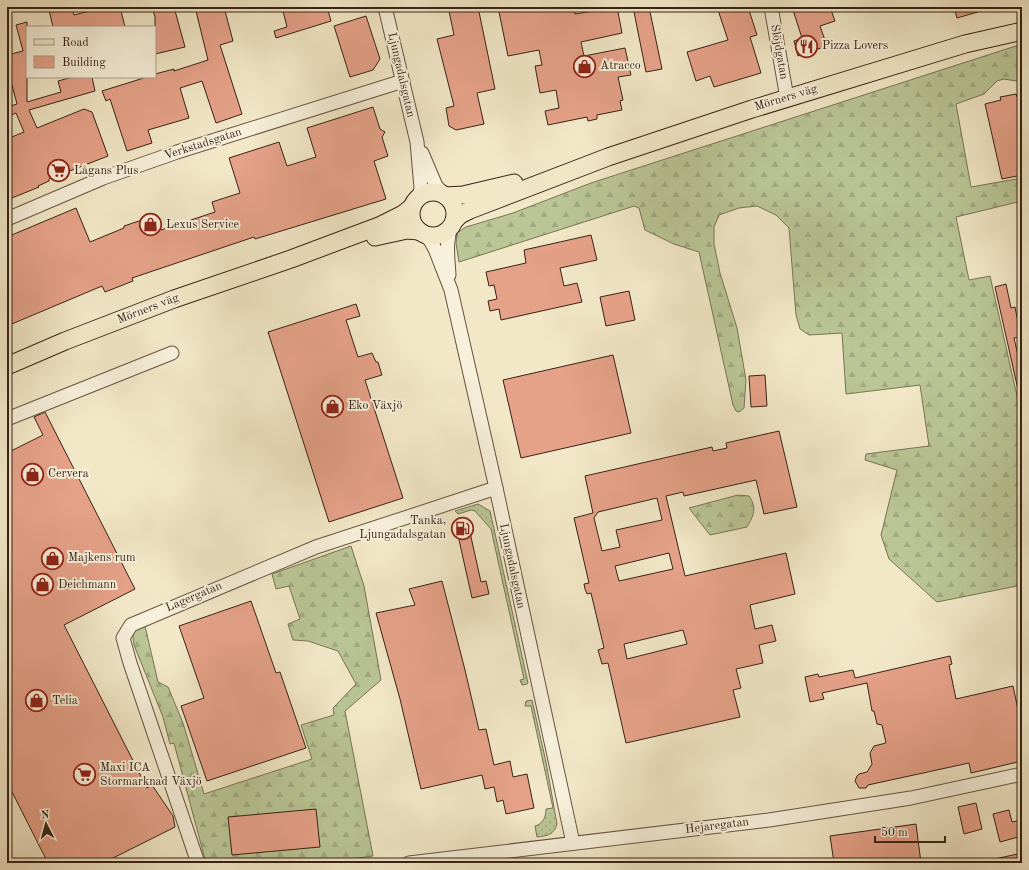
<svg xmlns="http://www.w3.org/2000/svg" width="1029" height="870" viewBox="0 0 1029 870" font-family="'Old Standard TT',serif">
  <defs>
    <pattern id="grass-dots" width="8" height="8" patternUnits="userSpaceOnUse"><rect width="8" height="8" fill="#bac696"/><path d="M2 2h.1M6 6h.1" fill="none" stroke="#a0aa81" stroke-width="1.8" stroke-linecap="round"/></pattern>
    <pattern id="forest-firs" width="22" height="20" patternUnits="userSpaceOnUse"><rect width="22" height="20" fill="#bac696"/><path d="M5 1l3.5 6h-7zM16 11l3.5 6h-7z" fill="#a0aa81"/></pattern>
  </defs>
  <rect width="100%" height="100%" fill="#f2e8c8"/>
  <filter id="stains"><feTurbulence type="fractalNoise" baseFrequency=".005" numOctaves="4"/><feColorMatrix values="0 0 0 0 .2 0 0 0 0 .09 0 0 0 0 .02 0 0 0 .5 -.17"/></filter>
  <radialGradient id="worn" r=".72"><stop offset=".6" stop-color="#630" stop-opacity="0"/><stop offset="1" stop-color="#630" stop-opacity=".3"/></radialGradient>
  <g fill="url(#grass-dots)" stroke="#787456">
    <polygon points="478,504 490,511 528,683 527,684 522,685 520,680 524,679 491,529 475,511 471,510 458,514 455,511"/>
    <path d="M532,700l14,62 11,62c-3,11 -10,12 -20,13l-2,-11c8,-2 11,-9 11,-17l7,-1 -22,-102h-6l1,-5z"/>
  </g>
  <g fill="url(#forest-firs)" stroke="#787456">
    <polygon points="1022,44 1022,82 1004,79 997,81 984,94 956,104 971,187 1022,178 1022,201 956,217 969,280 990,276 1022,418 1022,585 937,602 889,559 881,535 897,470 865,460 866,454 929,446 920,385 846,394 842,333 809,335 800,329 796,315 789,228 776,215 757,206 739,208 719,215 714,227 714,244 720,273 737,328 746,380 744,408 739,412 736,411 733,405 699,252 674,244 645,230 639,208 634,206 459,262 456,243 457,233 466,227 513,213 591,183"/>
    <path d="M738,495l11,1c8,12 5,19 -2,31l-37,8 -21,-27z"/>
    <polygon points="351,546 364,586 381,680 345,711 373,856 323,863 206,863 174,743 170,744 163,717 134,645 132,630 145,626 158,682 168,687 183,723 204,794 312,759 301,725 334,715 333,708 356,684 338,651 308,641 293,640 288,624 300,619 289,586 276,589 272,574"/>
  </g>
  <g fill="#e6a289" stroke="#372216" fill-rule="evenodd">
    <polygon points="62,7 72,7 74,15 105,7 120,7 125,27 53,27 49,10"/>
    <polygon points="152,7 174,7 185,47 155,54 155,17"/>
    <polygon points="195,7 224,7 233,41 220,45 242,114 216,123 202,81 180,88 189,118 148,130 152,143 127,151 110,99 106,101 102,91 147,77 155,77 155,74 174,69 174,71 208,60"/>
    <polygon points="282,7 327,7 331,21 276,38 274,31 287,27"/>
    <polygon points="471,7 478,7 495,89 477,93 484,124 456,130 449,126 446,108 454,106 437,39 454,35 449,11"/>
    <polygon points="498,7 574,7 575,14 617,7 622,33 581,42 584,56 625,48 631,75 618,77 623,100 620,101 622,110 597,115 597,119 588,121 587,117 548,125 545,111 559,108 556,90 540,93 535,66 542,65 539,50 508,56"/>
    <polygon points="633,7 649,7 662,69 646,72"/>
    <polygon points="727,7 748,7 757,35 750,37 761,73 714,87 710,76 696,81 687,52 728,40 718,10"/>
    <polygon points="792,7 830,7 835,21 820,26 827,46 798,56 794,41 802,38"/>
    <polygon points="954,7 988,7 988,9 957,18"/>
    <polygon points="366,16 380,59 373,70 350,77 334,26"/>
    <polygon points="27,22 27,102 61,92 58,81 73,77 92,77 95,91 29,110 37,128 84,109 92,112 108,156 49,179 49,181 38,186 39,187 7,200 7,139 24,132 16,113 7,117 7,107 17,104 7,66 7,55 23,51 16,25"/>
    <polygon points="1016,94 1017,97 1022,96 1022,175 1002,179 985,104 1001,100 1000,97"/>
    <polygon points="373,107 380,129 385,132 382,137 388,156 374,161 386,199 255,239 254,237 132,278 133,281 105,292 102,286 7,326 7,237 76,208 90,242 124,228 124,226 157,215 161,230 215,212 212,202 240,193 229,158 279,142 287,166 316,157 307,128"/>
    <polygon points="591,235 597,260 560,268 564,286 577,283 582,302 501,320 499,309 490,311 488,301 497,299 494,285 489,286 486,272 526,263 524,250"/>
    <polygon points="1006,284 1011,308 1015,307 1021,337 1014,338 1022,373 1022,393 1019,394 995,287"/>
    <polygon points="629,291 635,320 606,326 600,297"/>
    <polygon points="356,304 360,316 346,320 358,357 372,353 376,362 378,362 382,375 365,380 403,498 329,522 268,332"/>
    <polygon points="613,355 631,433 521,458 503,380"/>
    <polygon points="765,375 767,406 751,407 749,376"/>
    <polygon points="45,412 135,589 64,625 147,788 152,785 173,816 175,827 103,863 48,863 7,782 7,453 43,435 34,417"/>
    <path d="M779,431l18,76 -33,7 -8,-34 -72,16 -1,-4 -17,4 19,80 101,-23 9,41 -45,11 5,24 17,-4 4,16 -17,4 4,18 -27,6 5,19 -8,2 7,27 -114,26 -18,-80 -6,1 -4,-14 6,-2 -13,-55 -4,1 -2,-5 -1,-5 5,-1 -15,-65 19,-5 -8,-37 127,-29 1,4 14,-3 -1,-5zM657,498l5,22 -46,10 4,17 -18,4 -8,-33 4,-6zM669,553l4,16 -54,12 -4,-15zM683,630l4,14 -60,15 -3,-15z"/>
    <polygon points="467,519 481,582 486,581 489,594 472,598 455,522"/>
    <polygon points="442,581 465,670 479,730 486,729 494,765 510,761 513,777 527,774 534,808 506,814 503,800 497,802 494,787 485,789 482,775 421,789 400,699 376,613 415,605 409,589"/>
    <polygon points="251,601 276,673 280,672 306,748 207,781 181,706 204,698 179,626"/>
    <polygon points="950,656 952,664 949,665 956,699 1013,686 1022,728 1022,761 971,773 969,763 868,785 866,788 859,788 855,781 857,776 859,774 867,772 872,764 870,753 874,746 886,743 882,725 877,724 874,711 872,711 867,683 822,693 824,699 810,702 805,677 818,674 819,677 853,670 855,678"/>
    <polygon points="976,803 982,829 964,834 958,807"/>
    <polygon points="316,809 320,847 232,855 228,817"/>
    <polygon points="1009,810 1012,822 1022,820 1022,836 1000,842 993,814"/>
    <polygon points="916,824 921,863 834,863 830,836"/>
    <polygon points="1022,853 1022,863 990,863 990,860"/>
  </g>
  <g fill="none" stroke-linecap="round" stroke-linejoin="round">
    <defs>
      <g id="minor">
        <polyline points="385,7 417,142 421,188 419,196"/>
        <polyline points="771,7 787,98"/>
        <polyline points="422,153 436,186 444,194"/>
        <polyline points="7,219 103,178 177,152 403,81"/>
        <polyline points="422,233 430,240 435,249 451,290 496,488 573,843"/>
        <path d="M449,275c-1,-19 -4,-33 3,-51"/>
        <polyline points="7,419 172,353"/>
        <polyline points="198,863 130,663 123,638 131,625 316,547 496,488"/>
        <polyline points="409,863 769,820 911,798 1022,774"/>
      </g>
      <g id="major">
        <circle cx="433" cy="214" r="22"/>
        <polyline points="446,196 463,195 514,183"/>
        <polyline points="454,221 460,215 470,210 608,157 752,109 965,44 1022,31"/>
        <polyline points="375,237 407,230 419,231"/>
        <polyline points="7,366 65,341 174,299 291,259 379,226 403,214 412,207"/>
      </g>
    </defs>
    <use href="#minor" stroke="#665442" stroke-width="15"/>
    <use href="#major" stroke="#372216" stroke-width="19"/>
    <use href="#minor" stroke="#f7f0db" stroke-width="13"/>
    <use href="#major" stroke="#f2e8c8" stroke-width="17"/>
  </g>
  <defs>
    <symbol id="restaurant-ring" viewBox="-11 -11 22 22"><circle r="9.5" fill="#f7f0db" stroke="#8f2418" stroke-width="1.5"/><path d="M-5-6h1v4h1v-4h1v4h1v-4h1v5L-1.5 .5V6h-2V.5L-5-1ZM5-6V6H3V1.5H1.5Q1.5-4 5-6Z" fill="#8f2418"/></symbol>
    <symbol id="shop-ring" viewBox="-11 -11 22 22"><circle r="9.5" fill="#f7f0db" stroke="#8f2418" stroke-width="1.5"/><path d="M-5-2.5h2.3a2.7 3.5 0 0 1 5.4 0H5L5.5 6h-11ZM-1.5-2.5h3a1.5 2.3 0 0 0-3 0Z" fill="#8f2418"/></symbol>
    <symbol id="supermarket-ring" viewBox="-11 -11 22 22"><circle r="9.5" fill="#f7f0db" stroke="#8f2418" stroke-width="1.5"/><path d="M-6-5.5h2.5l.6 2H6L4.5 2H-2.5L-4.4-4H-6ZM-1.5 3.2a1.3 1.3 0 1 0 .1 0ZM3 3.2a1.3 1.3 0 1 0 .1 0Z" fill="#8f2418"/></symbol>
    <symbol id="fuel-ring" viewBox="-11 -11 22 22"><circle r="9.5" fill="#f7f0db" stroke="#8f2418" stroke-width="1.5"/><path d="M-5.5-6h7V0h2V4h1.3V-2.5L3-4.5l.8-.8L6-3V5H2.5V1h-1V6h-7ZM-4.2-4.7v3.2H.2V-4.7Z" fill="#8f2418"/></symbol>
  </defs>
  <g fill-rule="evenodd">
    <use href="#restaurant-ring" x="794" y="34" width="25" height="25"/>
    <use href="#shop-ring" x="572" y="54" width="25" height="25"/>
    <use href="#supermarket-ring" x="46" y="158" width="25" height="25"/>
    <use href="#shop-ring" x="138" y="212" width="25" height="25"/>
    <use href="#shop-ring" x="320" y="394" width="25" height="25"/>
    <use href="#shop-ring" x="20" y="462" width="25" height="25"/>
    <use href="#fuel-ring" x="450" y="516" width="25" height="25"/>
    <use href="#shop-ring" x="40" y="546" width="25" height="25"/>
    <use href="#shop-ring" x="30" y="572" width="25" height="25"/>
    <use href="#shop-ring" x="24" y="688" width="25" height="25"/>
    <use href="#supermarket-ring" x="72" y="762" width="25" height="25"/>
  </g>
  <g text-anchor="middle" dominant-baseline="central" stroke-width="4" stroke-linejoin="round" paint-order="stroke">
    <g font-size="12" fill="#372216" stroke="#f7f0db" text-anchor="start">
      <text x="822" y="46">Pizza Lovers</text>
      <text x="600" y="66">Atracco</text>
      <text x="74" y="171">Lågans Plus</text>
      <text x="166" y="225">Lexus Service</text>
      <text x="348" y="406">Eko Växjö</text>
      <text x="48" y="474">Cervera</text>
      <text x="446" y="521" text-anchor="end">Tanka,<tspan x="446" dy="14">Ljungadalsgatan</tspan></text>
      <text x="68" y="558">Majkens rum</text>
      <text x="58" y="585">Deichmann</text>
      <text x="52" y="701">Telia</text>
      <text x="100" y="768">Maxi ICA<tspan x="100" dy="14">Stormarknad Växjö</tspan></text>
    </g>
    <g font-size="12" fill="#372216" stroke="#f7f0db">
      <text transform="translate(779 52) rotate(80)">Slöjdgatan</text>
      <text transform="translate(401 75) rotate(77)">Ljungadalsgatan</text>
      <text transform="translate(786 98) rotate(-17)">Mörners väg</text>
      <text transform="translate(203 144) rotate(-18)">Verkstadsgatan</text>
      <text transform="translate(148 309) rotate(-21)">Mörners väg</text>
      <text transform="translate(512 566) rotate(78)">Ljungadalsgatan</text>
      <text transform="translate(194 597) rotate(-23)">Lagergatan</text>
      <text transform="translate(717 826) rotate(-7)">Hejaregatan</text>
    </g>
  </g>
  <rect width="1029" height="870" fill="none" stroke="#f2e8c8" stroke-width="24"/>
  <rect x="8" y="8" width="1013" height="854" fill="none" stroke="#372216" stroke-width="2"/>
  <rect x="12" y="12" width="1005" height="846" fill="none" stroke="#372216"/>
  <rect x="26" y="26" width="130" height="52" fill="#f7f0db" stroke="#aa9e8c"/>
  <rect x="34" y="39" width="20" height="6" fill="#f2e8c8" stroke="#aa9e8c"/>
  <text x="62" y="46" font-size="12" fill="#372216">Road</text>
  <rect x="34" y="56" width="20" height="12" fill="#e6a289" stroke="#aa9e8c"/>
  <text x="62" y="66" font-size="12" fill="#372216">Building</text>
  <g transform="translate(46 824) rotate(354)" stroke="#f7f0db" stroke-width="3" paint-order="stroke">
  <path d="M0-3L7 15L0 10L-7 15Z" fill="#372216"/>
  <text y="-6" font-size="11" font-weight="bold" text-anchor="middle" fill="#372216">N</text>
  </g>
  <path d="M875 836v6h70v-6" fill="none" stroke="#372216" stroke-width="2"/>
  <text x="881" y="836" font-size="12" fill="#372216" stroke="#f7f0db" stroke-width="3" paint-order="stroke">50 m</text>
  <rect width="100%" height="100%" filter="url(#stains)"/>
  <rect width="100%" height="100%" fill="url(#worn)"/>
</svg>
